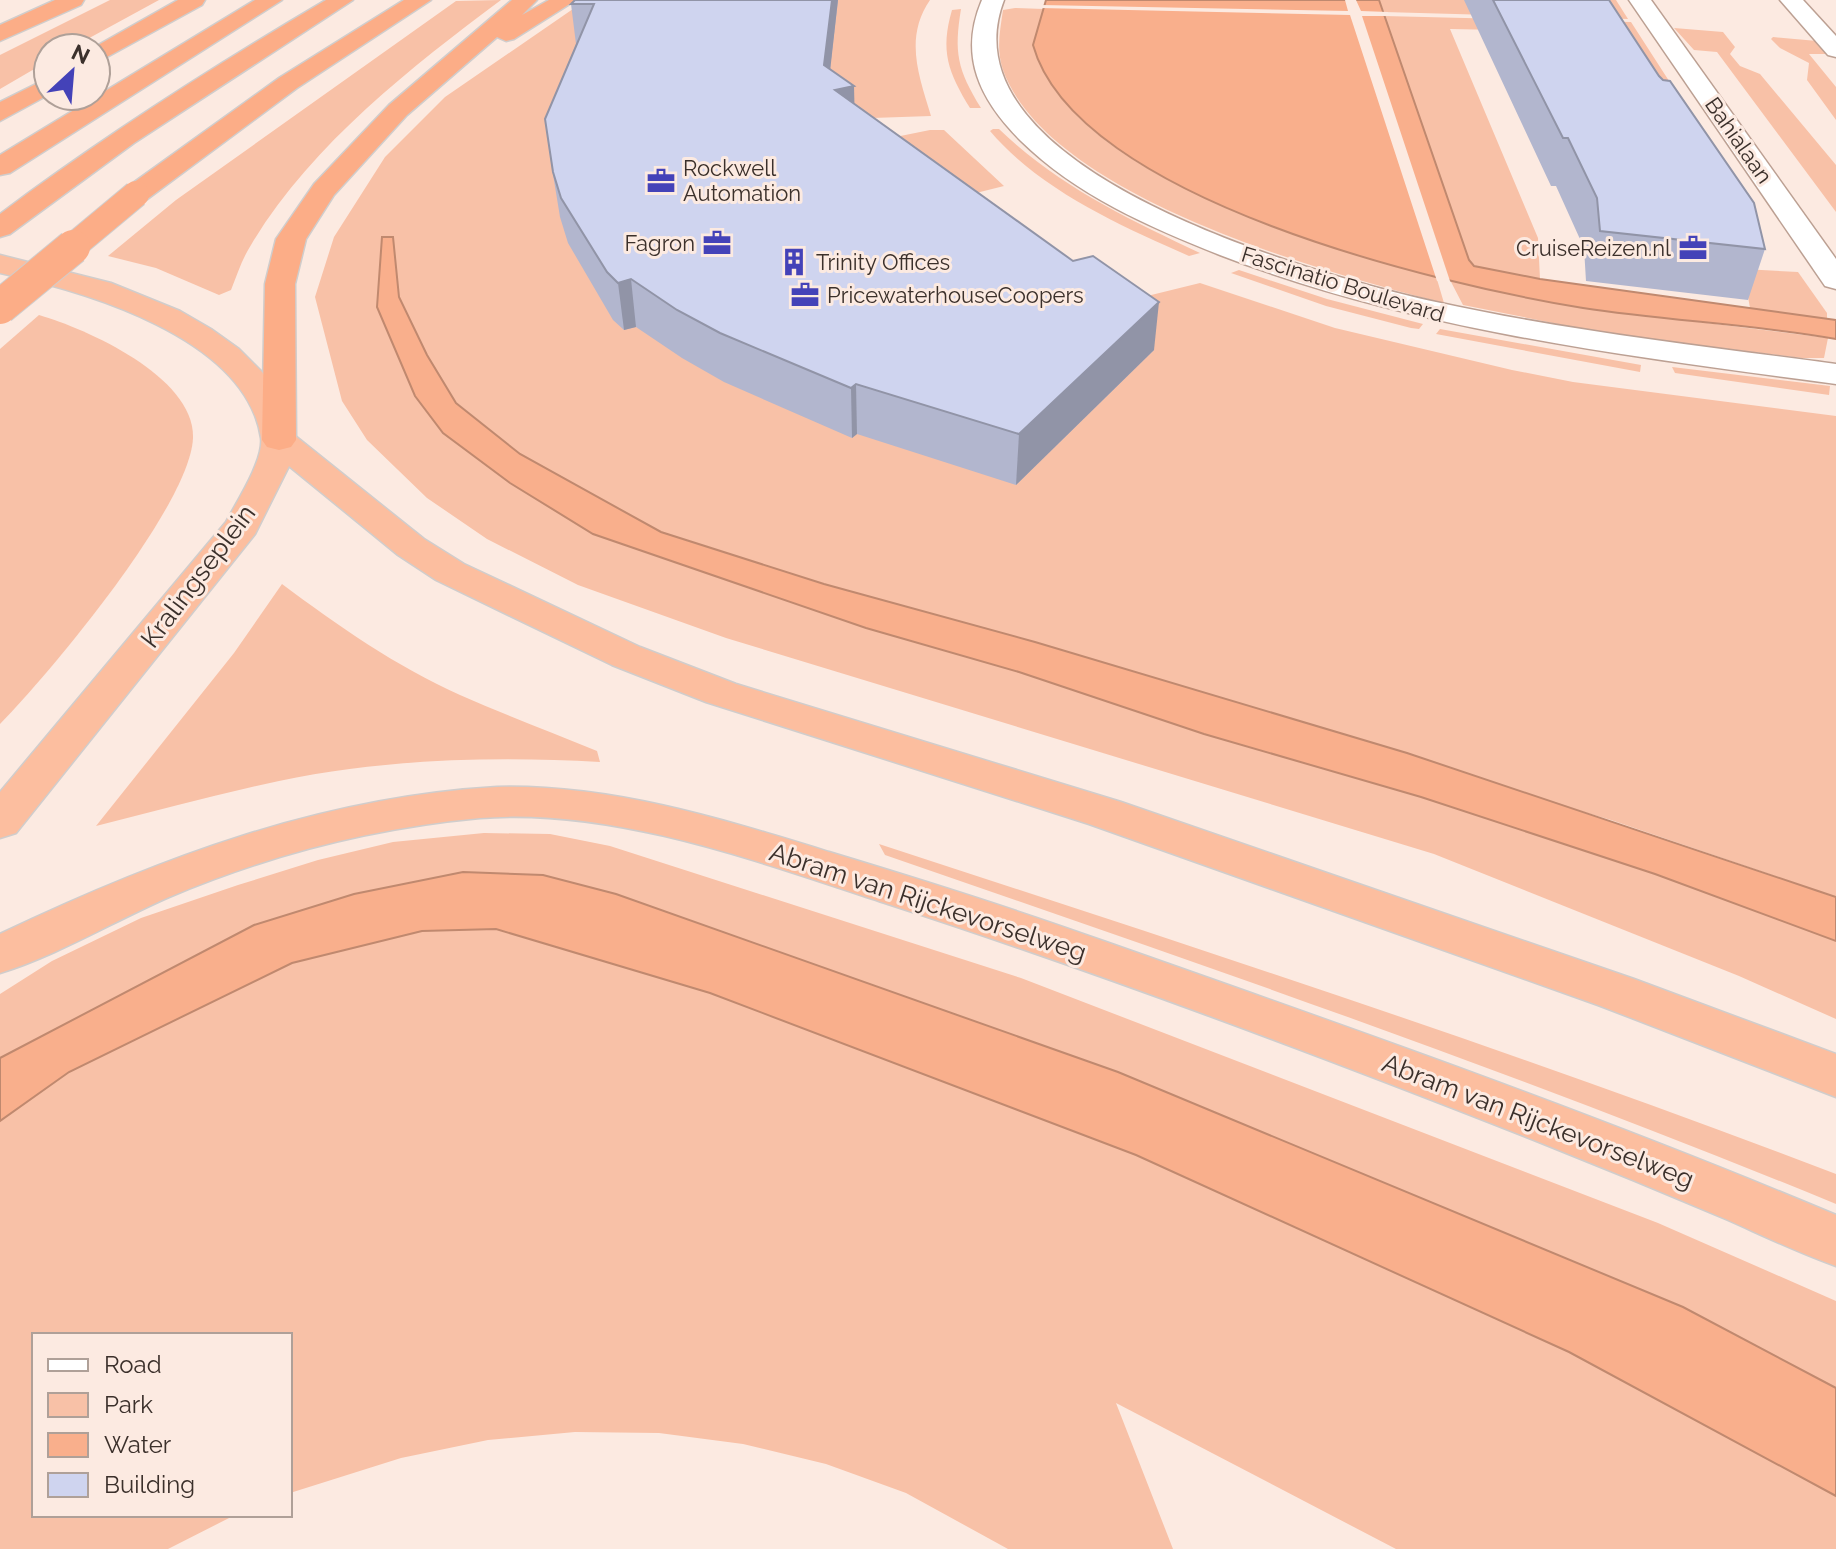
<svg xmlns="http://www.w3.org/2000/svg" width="1836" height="1549" viewBox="0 0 1836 1549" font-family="Raleway,sans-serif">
  <rect width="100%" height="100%" fill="#fceae1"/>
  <g fill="#f8c1a7">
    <polygon points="110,0 159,0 71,48 48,48 48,61 0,89 0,55"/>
    <path d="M501,0c-90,67 -192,147 -250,245 -9,14 -14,30 -20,45l-12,5 -63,-27 -48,-12 68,-56 280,-199z"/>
    <path d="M586,0h344c-26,38 -11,76 1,116l-59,2 -159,56 217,-44h14l60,56 -60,15 -183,190 439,-108 135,45 177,42 61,12 263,34v481l-225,-77 -787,-236 -163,-52 -141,-78 -64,-52 -29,-47 -28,-58 -7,-60 -10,1 -5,69 38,89 28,37 67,50 83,51 273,94 153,44 185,62 217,63 234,77 181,67v78l-97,-43 -305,-122 -708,-216 -148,-53 -91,-46 -60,-41 -60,-58 -25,-39 -27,-104 19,-60 51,-80 60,-60z"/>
    <polygon points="1379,0 1616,0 1628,19 1384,12"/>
    <path d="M1015,8l29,1 -11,36c37,132 286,198 403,231l8,27c-119,-30 -396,-107 -441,-233 -7,-21 -3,-39 0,-60z"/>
    <path d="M961,9c-7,43 -4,60 20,99h-11c-22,-36 -30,-57 -18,-98z"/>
    <path d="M1384,16l247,6 40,62 -48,-2 -32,-50 -141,-3 88,209 2,41c-21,-3 -55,-3 -71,-18z"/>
    <polygon points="1674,28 1723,32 1735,47 1730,54 1740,66 1760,74 1836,165 1836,212 1717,52 1694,50"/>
    <polygon points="1773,37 1817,41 1829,54 1809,54 1836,87 1836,120 1807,80 1809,63 1780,48 1771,39"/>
    <path d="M993,129h6c59,57 129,90 201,124l-11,3c-70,-31 -149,-66 -199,-125z"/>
    <polygon points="1743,269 1798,272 1827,313 1827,319 1750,308"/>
    <polygon points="1239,270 1327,299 1423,324 1419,329 1411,328 1326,306 1231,273"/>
    <polygon points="1450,280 1585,308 1828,338 1824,358 1802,358 1613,335 1463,305"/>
    <path d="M39,315c48,14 156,62 154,123 -3,68 -144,236 -193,286v-375z"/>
    <polygon points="1440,329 1641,365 1640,372 1436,334"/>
    <polygon points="1672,367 1830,386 1829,395 1675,373"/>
    <path d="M282,584c55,41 115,83 178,111 45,20 91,37 137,56l3,11c-106,-6 -217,-3 -321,19 -61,13 -122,30 -183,45l138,-173z"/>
    <polygon points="484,833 550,834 610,846 1021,978 1658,1223 1836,1301 1836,1388 1683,1307 1118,1072 616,894 543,875 463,872 354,894 254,925 0,1058 0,994 52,961 141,918 238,885 318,860 393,842"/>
    <path d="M879,844c321,105 642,209 957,330v30c-313,-129 -632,-239 -951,-349z"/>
    <polygon points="496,929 710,993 1136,1155 1569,1352 1836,1496 1836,1549 1396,1549 1116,1403 1173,1549 1008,1549 906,1493 826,1464 743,1444 659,1433 575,1432 488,1440 401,1458 290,1493 290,1335 34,1335 34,1515 235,1515 168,1549 0,1549 0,1121 69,1072 292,963 422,931"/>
  </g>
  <g fill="#f9af8c" stroke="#c0896f" stroke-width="2">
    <path d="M1046,0h333l90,260 5,6 66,13 296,41v19c-83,-15 -169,-18 -253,-31 -141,-23 -507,-108 -550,-263z"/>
    <polygon points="382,237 393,237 399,297 427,355 456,403 520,454 661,532 824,584 1035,642 1407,753 1818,891 1836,897 1836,941 1655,874 1421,797 1204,734 1019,672 866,628 593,534 510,483 443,433 415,396 377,307"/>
    <polygon points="463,872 543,875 616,894 1118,1072 1683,1307 1836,1388 1836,1496 1569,1352 1136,1155 710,993 496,929 422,931 292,963 69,1072 0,1121 0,1058 254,925 354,894"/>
  </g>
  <polygon fill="#fceae1" points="1345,0 1356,0 1361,11 1388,12 1388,16 1362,16 1451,284 1437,281 1350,15 1040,8 1041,5 1348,11"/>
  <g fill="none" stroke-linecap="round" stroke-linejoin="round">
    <defs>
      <g id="minor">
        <polygon points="1629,0 1651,0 1836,259 1836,289 1825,286"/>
        <polygon points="1780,0 1803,0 1836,36 1836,57 1828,55"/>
      </g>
      <path id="tertiary" d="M982,0h22c-66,171 315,276 432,302 132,29 266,44 400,62v20c-209,-28 -419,-53 -616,-129 -71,-28 -144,-60 -199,-114 -41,-41 -63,-85 -39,-141z"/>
      <g id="trunk">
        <path d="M0,255l111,28 69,28 31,18 28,20 23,23 18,28 14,35 130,104 40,25 176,83 96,37 385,118 513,177 202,75v43l-238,-92 -509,-181 -383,-122 -94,-37 -176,-85 -38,-25 -109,-89 -34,68 -239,299 -16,5v-46l226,-270c10,-19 38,-62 35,-84 -15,-101 -177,-147 -261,-165z"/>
        <path d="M497,787c113,-3 225,32 332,65 93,28 185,57 277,90 245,86 490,172 730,273v51c-37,-13 -72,-30 -108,-46 -63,-27 -126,-53 -189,-78 -215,-85 -432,-167 -651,-238 -126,-41 -274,-97 -408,-86 -108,10 -212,37 -311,79 -55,24 -113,59 -169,76v-39c157,-75 321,-137 497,-147z"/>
      </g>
      <g id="motorway">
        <polygon points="55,0 84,0 81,5 0,41 0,25"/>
        <polygon points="178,0 205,0 202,5 96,63 96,48 93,48"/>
        <polygon points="255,0 282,0 10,173 0,175 0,155"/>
        <path d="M326,0h27l-219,143 -124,91 -10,3v-23c104,-78 214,-148 326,-214z"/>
        <polygon points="404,0 431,0 297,88 146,200 136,202 126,200 122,194 126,188 279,78"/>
        <polygon points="512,0 537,0 522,15 549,0 576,0 514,39 506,41 497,37 407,115 334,195 306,239 295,284 296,440 291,447 279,450 267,447 262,440 265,284 276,239 314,184 389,105"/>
        <polygon points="48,78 48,95 0,121 0,102"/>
      </g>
    </defs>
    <use href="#minor" stroke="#bca093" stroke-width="3"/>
    <use href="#tertiary" stroke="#bca093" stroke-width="3"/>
    <use href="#trunk" stroke="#d0cdcc" stroke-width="3"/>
    <use href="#motorway" stroke="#d0cdcc" stroke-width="3"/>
    <use href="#minor" fill="#fff" fill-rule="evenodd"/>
    <use href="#tertiary" fill="#fff" fill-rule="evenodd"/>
    <use href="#trunk" fill="#fcbe9f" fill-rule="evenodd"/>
    <use href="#motorway" fill="#fcad87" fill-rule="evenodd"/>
    <defs>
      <polyline id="motorway-bridge-far1" points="70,249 136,194"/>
      <polyline id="motorway-bridge" points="0,307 73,247"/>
    </defs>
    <use href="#motorway-bridge-far1" stroke="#d0cdcc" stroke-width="28" stroke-linecap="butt"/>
    <use href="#motorway-bridge" stroke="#d0cdcc" stroke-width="36" stroke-linecap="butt"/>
    <use href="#motorway-bridge-far1" stroke="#fcad87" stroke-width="26"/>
    <use href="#motorway-bridge" stroke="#fcad87" stroke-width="34"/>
  </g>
  <g fill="#b2b6ce">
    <polygon points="575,0 838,0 830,69 854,103 1154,350 1016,485 857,434 852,438 724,382 682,358 636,327 624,330 613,320 568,243 560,217 551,162 545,119 576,44 571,4"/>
    <polygon points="1464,0 1609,0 1765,249 1748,300 1586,281 1584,248 1556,186 1551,186"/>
  </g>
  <g fill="#9194a7">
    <polygon points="832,0 838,0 826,107 824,65"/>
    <polygon points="854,86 855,128 835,90"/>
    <polygon points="631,279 636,327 624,330 618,283"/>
    <polygon points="1159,302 1154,350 1016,485 1019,434"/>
    <polygon points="856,384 857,434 852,438 851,388"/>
  </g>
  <g fill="#cfd4ef" stroke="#9194a7" stroke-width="2">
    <polygon points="575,0 832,0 824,65 854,86 835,90 1073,261 1093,256 1159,302 1019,434 856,384 851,388 720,333 677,310 631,279 618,283 607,272 561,198 553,172 545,119 594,4 571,4"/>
    <polygon points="1493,0 1609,0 1659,76 1663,80 1670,81 1754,203 1765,249 1600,231 1597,198 1568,138 1563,138"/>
  </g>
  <defs>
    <symbol id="office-bare" viewBox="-9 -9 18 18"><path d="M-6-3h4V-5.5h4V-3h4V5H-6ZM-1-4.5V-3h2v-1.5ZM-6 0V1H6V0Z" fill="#4442b8" stroke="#fceae1" stroke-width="2.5" paint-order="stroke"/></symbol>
    <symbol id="building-bare" viewBox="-9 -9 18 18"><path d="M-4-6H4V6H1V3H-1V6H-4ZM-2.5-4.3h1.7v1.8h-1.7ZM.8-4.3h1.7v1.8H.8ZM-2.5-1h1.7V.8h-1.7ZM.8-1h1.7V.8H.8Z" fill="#4442b8" stroke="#fceae1" stroke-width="2.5" paint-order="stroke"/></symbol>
  </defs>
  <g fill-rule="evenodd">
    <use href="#office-bare" x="641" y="161" width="40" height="40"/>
    <use href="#office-bare" x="697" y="223" width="40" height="40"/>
    <use href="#office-bare" x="1673" y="228" width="40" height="40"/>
    <use href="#building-bare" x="774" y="242" width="40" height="40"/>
    <use href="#office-bare" x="785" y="275" width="40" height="40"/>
  </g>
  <g text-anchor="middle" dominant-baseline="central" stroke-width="6" stroke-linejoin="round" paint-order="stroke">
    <g font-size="22" fill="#3b302b" stroke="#fceae1">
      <text transform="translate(1739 140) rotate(55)">Bahialaan</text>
      <text transform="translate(1343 284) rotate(17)">Fascinatio Boulevard</text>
    </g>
    <g font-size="22" fill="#3b302b" stroke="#fceae1" text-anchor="start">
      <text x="683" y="168">Rockwell<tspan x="683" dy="25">Automation</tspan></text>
      <text x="695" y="243" text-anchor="end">Fagron</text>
      <text x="1671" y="248" text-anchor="end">CruiseReizen.nl</text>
      <text x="816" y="262">Trinity Offices</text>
      <text x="827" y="295">PricewaterhouseCoopers</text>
    </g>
    <g font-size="26" fill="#3b302b" stroke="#fceae1">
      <text transform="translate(198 576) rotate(-53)">Kralingseplein</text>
      <text transform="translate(928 902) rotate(18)">Abram van Rijckevorselweg</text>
      <text transform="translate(1538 1121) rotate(21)">Abram van Rijckevorselweg</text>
    </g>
  </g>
  <rect x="32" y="1333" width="260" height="184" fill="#fceae1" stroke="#afa098" stroke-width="2"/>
  <rect x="48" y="1359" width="40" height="12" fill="#ffffff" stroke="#afa098" stroke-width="2"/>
  <text x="104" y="1373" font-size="24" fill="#3b302b">Road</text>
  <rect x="48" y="1393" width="40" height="24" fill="#f8c1a7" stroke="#afa098" stroke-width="2"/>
  <text x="104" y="1413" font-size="24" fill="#3b302b">Park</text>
  <rect x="48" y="1433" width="40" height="24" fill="#f9af8c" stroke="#afa098" stroke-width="2"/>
  <text x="104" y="1453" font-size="24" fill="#3b302b">Water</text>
  <rect x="48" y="1473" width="40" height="24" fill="#cfd4ef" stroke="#afa098" stroke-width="2"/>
  <text x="104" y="1493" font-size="24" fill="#3b302b">Building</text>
  <g transform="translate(72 72) rotate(26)"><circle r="38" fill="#fceae1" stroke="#afa098" stroke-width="2"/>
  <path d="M0-6L14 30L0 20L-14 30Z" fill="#4442b8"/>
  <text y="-12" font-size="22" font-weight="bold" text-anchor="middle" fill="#3b302b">N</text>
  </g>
</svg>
